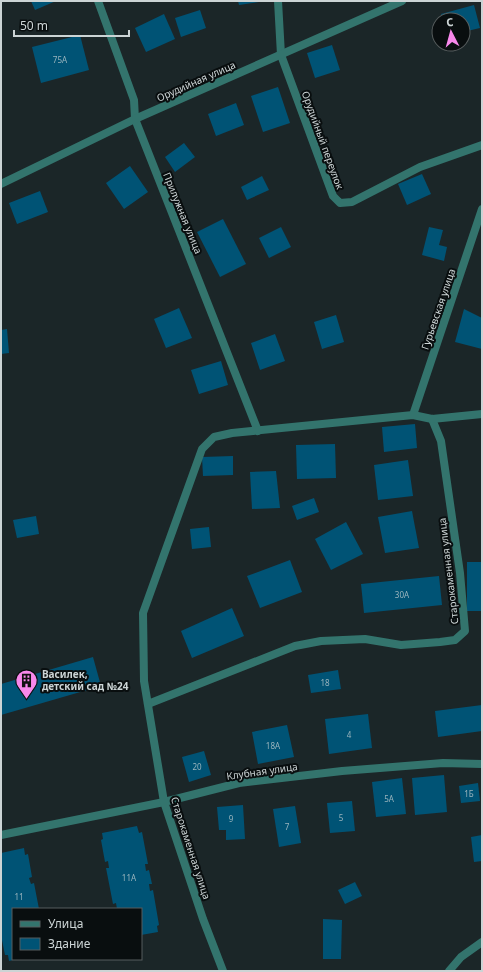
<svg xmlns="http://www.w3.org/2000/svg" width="483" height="972" viewBox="0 0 483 972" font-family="'Noto Sans',sans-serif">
  <rect width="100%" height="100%" fill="#1b2628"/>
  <g fill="#005375">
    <polygon points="31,1 56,1 35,10"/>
    <polygon points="238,1 259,1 259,2 239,5"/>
    <polygon points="474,5 480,28 463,32 463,20 443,20 441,14"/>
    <polygon points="200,10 206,28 181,37 175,18"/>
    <polygon points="164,14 175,39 146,52 135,28"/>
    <polygon points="80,35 89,70 41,83 32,47"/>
    <polygon points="332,45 340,70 315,78 307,53"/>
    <polygon points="278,87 290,123 263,132 251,96"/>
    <polygon points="236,103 244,125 216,136 208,114"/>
    <polygon points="184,143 195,157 175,172 165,157"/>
    <polygon points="130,166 148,192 124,209 106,183"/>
    <polygon points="422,174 431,194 407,205 398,184"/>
    <polygon points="262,176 269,190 247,200 241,187"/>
    <polygon points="40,191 48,212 17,224 9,203"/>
    <polygon points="223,219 246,264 220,277 197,232"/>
    <polygon points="281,227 291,247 269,258 259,238"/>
    <polygon points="429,227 443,230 439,245 447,247 444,261 422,255"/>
    <polygon points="179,308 192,338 166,348 154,319"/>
    <polygon points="464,309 482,318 482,349 455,342"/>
    <polygon points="336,315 344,342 322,349 314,322"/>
    <polygon points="7,329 9,353 1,354 1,330"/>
    <polygon points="275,334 285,361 260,370 251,343"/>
    <polygon points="221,361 228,385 199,394 191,370"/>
    <polygon points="415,424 417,448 384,452 382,427"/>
    <polygon points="335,444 336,478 297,479 296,445"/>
    <polygon points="233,456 233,475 203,476 202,457"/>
    <polygon points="408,460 413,496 378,500 374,465"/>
    <polygon points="276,471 280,508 252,509 250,472"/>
    <polygon points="314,498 319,512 297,520 292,506"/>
    <polygon points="412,511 419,548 385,553 378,517"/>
    <polygon points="36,516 39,534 17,538 13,520"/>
    <polygon points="346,522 363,554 331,570 315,539"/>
    <polygon points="209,527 211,547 192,549 190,529"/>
    <polygon points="290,560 302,592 260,608 247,576"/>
    <rect x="467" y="562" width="15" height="49"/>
    <polygon points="439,576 442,605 364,613 361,584"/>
    <polygon points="232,608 244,636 192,658 181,631"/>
    <polygon points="93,657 101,686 1,715 1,684"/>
    <polygon points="338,670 341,689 311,693 308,675"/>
    <polygon points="482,705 482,731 438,737 435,711"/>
    <polygon points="368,714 372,748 329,754 325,719"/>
    <polygon points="287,725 294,757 258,764 252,732"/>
    <polygon points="204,751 211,775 189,782 182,757"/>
    <polygon points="444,775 447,812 415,815 412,778"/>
    <polygon points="402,778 406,814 376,817 372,782"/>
    <polygon points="478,783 480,801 461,803 459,786"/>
    <polygon points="352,801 355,831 330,833 327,803"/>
    <polygon points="243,805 245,839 226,840 226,830 219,830 217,807"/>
    <polygon points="295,806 301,843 279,847 273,809"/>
    <polygon points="137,826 139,833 142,832 148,864 145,864 146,871 149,870 152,884 149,884 150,891 153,890 159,925 157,926 158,932 141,935 141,909 117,909 116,903 113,904 106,868 109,868 108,861 105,862 101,840 103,839 102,833"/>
    <polygon points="482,835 482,861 474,862 471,837"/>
    <polygon points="24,848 25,855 28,854 32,877 29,878 31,884 34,883 39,909 13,909 13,960 9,961 8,955 5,955 1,935 1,853"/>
    <polygon points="355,882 362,896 345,904 338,890"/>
    <polygon points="323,919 342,920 341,959 323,959"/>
  </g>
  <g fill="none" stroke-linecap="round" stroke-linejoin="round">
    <g stroke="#33746d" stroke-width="8">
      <polyline points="98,1 134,100 135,119 258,431"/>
      <polyline points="278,1 281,55 333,196 340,203 352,202 420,167 482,145"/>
      <polyline points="1,184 135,119 402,1"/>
      <polyline points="413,415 482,209"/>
      <polyline points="148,704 295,646 321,641 365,639 401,645 440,642 455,640 465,631 460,573 441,441 432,419"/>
      <polyline points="1,835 164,802 239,783 342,771 443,763 482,764"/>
      <polyline points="223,971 203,919 164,802 144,681 143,613 202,449 214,437 232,433 413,415 432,419 482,414"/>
      <polyline points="449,971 461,957 482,942"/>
    </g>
  </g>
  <defs>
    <symbol id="building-pin" viewBox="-11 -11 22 30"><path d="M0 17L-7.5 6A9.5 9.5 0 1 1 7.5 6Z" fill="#f888eb" stroke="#090e0f"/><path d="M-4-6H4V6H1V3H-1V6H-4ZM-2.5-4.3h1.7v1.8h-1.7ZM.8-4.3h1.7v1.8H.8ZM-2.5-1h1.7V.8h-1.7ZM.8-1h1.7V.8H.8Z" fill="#111"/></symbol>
  </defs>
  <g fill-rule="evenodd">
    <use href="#building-pin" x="14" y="668" width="25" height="34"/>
  </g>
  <g text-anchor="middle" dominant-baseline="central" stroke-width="4" stroke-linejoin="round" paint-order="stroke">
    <g font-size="8" fill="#99b4bd">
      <text x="60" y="59">75А</text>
      <text x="402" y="594">30А</text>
      <text x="325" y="682">18</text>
      <text x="349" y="734">4</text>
      <text x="273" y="745">18А</text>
      <text x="197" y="766">20</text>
      <text x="469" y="793">1Б</text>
      <text x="389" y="798">5А</text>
      <text x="341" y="817">5</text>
      <text x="231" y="818">9</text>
      <text x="287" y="826">7</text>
      <text x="129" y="877">11А</text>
      <text x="19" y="896">11</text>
    </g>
    <g font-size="10" fill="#ccd4d5" stroke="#090e0f">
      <text transform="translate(196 81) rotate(-24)">Орудийная улица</text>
      <text transform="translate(323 140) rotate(70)">Орудийный переулок</text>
      <text transform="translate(183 213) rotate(68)">Прилужная улица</text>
      <text transform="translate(438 309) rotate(-71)">Гурьевская улица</text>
      <text transform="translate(448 571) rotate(-97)">Старокаменная улица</text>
      <text transform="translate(262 771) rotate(-8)">Клубная улица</text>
      <text transform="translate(191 848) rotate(72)">Старокаменная улица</text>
    </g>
    <g font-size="10" font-weight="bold" fill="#ccd4d5" stroke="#090e0f" text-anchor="start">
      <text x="42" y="674">Василек,<tspan x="42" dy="12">детский сад №24</tspan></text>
    </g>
  </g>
  <rect width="483" height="972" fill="none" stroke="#ccd4d5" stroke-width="4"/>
  <rect x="12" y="908" width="130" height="52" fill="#090e0f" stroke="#575d5e"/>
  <rect x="20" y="921" width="20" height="6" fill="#33746d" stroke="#575d5e"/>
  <text x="48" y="928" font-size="12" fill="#ccd4d5">Улица</text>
  <rect x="20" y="938" width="20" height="12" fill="#005375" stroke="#575d5e"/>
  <text x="48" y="948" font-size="12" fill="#ccd4d5">Здание</text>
  <g transform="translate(451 32) rotate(354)"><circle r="19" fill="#090e0f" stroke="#575d5e"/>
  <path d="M0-3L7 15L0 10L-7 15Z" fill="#f888eb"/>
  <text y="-6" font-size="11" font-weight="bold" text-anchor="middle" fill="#ccd4d5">С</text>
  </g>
  <path d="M14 30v6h115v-6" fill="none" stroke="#ccd4d5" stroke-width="2"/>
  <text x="20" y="30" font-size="12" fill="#ccd4d5" stroke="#090e0f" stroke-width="3" paint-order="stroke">50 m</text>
</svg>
